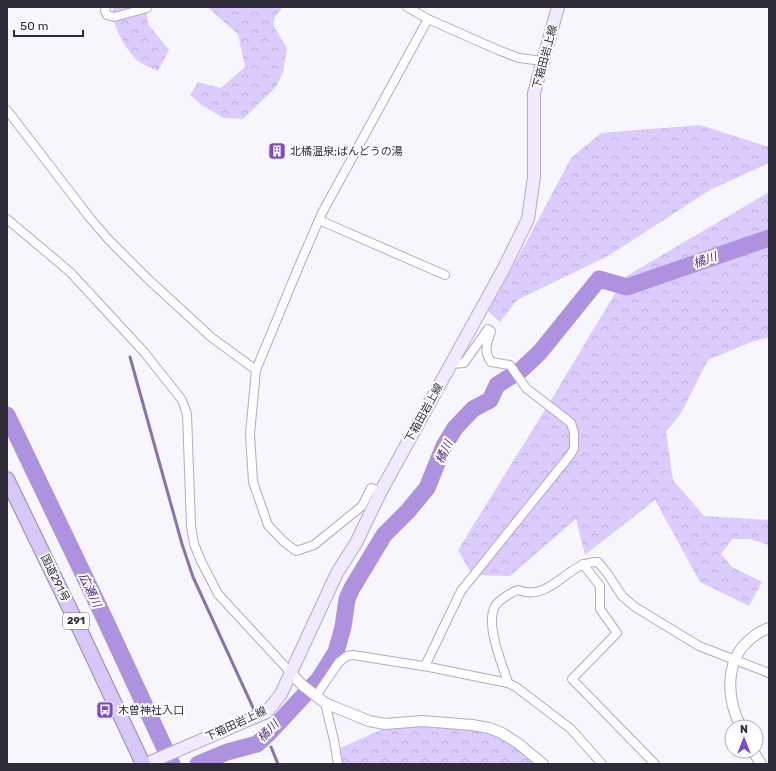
<svg xmlns="http://www.w3.org/2000/svg" width="776" height="771" viewBox="0 0 776 771" font-family="Rubik,'Noto Sans JP',sans-serif">
  <defs>
    <pattern id="forest-crowns" width="20" height="18" patternUnits="userSpaceOnUse"><rect width="20" height="18" fill="#dccbfd"/><path d="M2 6a3 3 0 1 1 6 0M12 15a3 3 0 1 1 6 0" fill="none" stroke="#bdaeda"/></pattern>
  </defs>
  <rect width="100%" height="100%" fill="#f8f6fd"/>
  <g fill="url(#forest-crowns)">
    <path d="M113,7h33l2,17 21,26 -11,21c-6,-3 -15,-6 -20,-10 -12,-10 -28,-39 -25,-54z"/>
    <polygon points="207,7 283,7 275,17 273,25 287,48 283,72 276,87 243,119 224,118 203,106 190,95 198,82 221,88 245,67 238,34"/>
    <polygon points="700,125 769,147 769,163 710,190 608,256 517,300 500,322 488,311 528,239 571,158 601,133"/>
    <polygon points="769,192 769,337 751,342 708,360 681,413 666,432 673,480 704,516 769,520 769,545 750,539 732,539 721,554 732,567 762,582 749,606 700,582 655,500 585,555 576,519 510,576 472,575 458,550 548,405 625,277"/>
    <polygon points="424,726 487,732 501,738 517,748 537,764 342,764 340,748 383,729"/>
  </g>
  <g fill="none" stroke-linecap="round" stroke-linejoin="round">
    <g stroke="#8873ad" stroke-width="3">
      <polyline points="130,357 182,544 193,577 256,714"/>
      <polyline points="271,747 278,764"/>
    </g>
    <g stroke="#ae92df" stroke-width="17">
      <polyline points="7,415 101,611 172,764"/>
      <polyline points="198,764 227,752 257,744 269,733 319,679 336,652 343,627 347,599 352,588 384,535 408,511 427,488 444,446 455,428 473,409 490,400 497,385 521,370 540,352 599,279 627,287 769,238"/>
    </g>
    <defs>
      <g id="minor">
        <polyline points="106,7 105,11 107,15 114,17 147,8"/>
        <polyline points="407,7 428,19 498,50 519,58 543,61"/>
        <polyline points="7,110 90,218 108,239 148,279 211,337 256,370"/>
        <polyline points="7,219 70,272 144,352 182,400 187,414 191,526 194,544 201,561 218,594 292,674"/>
        <polyline points="319,220 445,275"/>
        <polyline points="381,491 371,488 362,506 314,545 296,551 283,541 268,525 253,482 250,434 256,370 299,266 322,213 428,19"/>
        <polyline points="583,564 600,586 600,609 617,633 572,679 655,764"/>
        <path d="M425,666l36,-75 110,-137 3,-6v-15l-3,-10 -45,-35 -16,-23 -19,-3c-8,-12 -4,-18 0,-31l-3,-2 -24,34 -12,1"/>
        <path d="M508,683c-6,-20 -23,-58 -13,-77 4,-6 17,-14 23,-16 33,13 49,-29 80,-28l9,11 15,23 13,11 64,39 70,27"/>
        <polyline points="316,696 339,662 347,656 353,655 429,667 508,683 516,687 571,729 602,764"/>
        <polyline points="325,703 334,740 338,764"/>
      </g>
      <g id="tertiary">
        <polyline points="292,674 301,684 325,703 369,721 385,724 422,721 472,725 489,728 502,733 519,744 543,764"/>
        <path d="M741,727c-15,-29 -17,-69 12,-90 5,-4 10,-7 16,-9"/>
        <polyline points="753,751 761,764"/>
      </g>
      <polyline id="secondary" points="146,764 267,712 281,694 337,573 356,543 381,491 504,268 528,219 534,177 534,93 558,7"/>
      <polyline id="trunk" points="7,479 82,634 143,764"/>
    </defs>
    <use href="#minor" stroke="#b4a8cb" stroke-width="10"/>
    <use href="#tertiary" stroke="#b4a8cb" stroke-width="12"/>
    <use href="#secondary" stroke="#b4a8cb" stroke-width="14"/>
    <use href="#trunk" stroke="#9687b3" stroke-width="16"/>
    <use href="#minor" stroke="#fff" stroke-width="8"/>
    <use href="#tertiary" stroke="#fff" stroke-width="10"/>
    <use href="#secondary" stroke="#f0eafc" stroke-width="12"/>
    <use href="#trunk" stroke="#d7c7f7" stroke-width="14"/>
  </g>
  <defs>
    <symbol id="building-square" viewBox="-11 -11 22 22"><rect x="-9" y="-9" width="18" height="18" rx="4" fill="#7e4bc3" stroke="#fff"/><path d="M-4-6H4V6H1V3H-1V6H-4ZM-2.5-4.3h1.7v1.8h-1.7ZM.8-4.3h1.7v1.8H.8ZM-2.5-1h1.7V.8h-1.7ZM.8-1h1.7V.8H.8Z" fill="#fff"/></symbol>
    <symbol id="bus-square" viewBox="-11 -11 22 22"><rect x="-9" y="-9" width="18" height="18" rx="4" fill="#7e4bc3" stroke="#fff"/><path d="M-5-6H5V4H4V6H2V4H-2V6H-4V4H-5ZM-3.5-4V0h7V-4ZM-3.5 1.2v1.5H-2V1.2ZM2 1.2v1.5H3.5V1.2Z" fill="#fff"/></symbol>
  </defs>
  <g fill-rule="evenodd">
    <use href="#building-square" x="267" y="141" width="20" height="20"/>
    <use href="#bus-square" x="95" y="700" width="20" height="20"/>
  </g>
  <g text-anchor="middle" dominant-baseline="central" stroke-width="4" stroke-linejoin="round" paint-order="stroke">
    <rect fill="#fff" stroke="#6d6b74" stroke-width="1" x="63" y="613" width="26" height="16" rx="3"/>
    <g font-size="10" font-weight="bold" fill="#2f2b39">
      <text x="76" y="621">291</text>
    </g>
    <g font-size="11" fill="#2f2b39" stroke="#fff">
      <text transform="translate(545 57) rotate(-75)">下箱田岩上線</text>
      <text transform="translate(424 413) rotate(-61)">下箱田岩上線</text>
      <text transform="translate(55 578) rotate(64)">国道291号</text>
      <text transform="translate(236 724) rotate(-25)">下箱田岩上線</text>
    </g>
    <g font-size="11" fill="#2f2b39" stroke="#fff" text-anchor="start">
      <text x="290" y="151">北橘温泉;ばんどうの湯</text>
      <text x="118" y="710">木曽神社入口</text>
    </g>
    <g font-size="12" font-style="italic" fill="#512982" stroke="#fff">
      <text transform="translate(705 260) rotate(-19)">橘川</text>
      <text transform="translate(444 452) rotate(-65)">橘川</text>
      <text transform="translate(90 590) rotate(65)">広瀬川</text>
      <text transform="translate(268 731) rotate(-46)">橘川</text>
    </g>
  </g>
  <rect width="776" height="771" fill="none" stroke="#2f2b39" stroke-width="16"/>
  <g transform="translate(744 739)"><circle r="19" fill="#ffffff" stroke="#acaab0"/>
  <path d="M0-3L7 15L0 10L-7 15Z" fill="#7e4bc3"/>
  <text y="-6" font-size="11" font-weight="bold" text-anchor="middle" fill="#2f2b39">N</text>
  </g>
  <path d="M14 30v6h69v-6" fill="none" stroke="#2f2b39" stroke-width="2"/>
  <text x="20" y="30" font-size="12" fill="#2f2b39" stroke="#ffffff" stroke-width="3" paint-order="stroke">50 m</text>
</svg>
